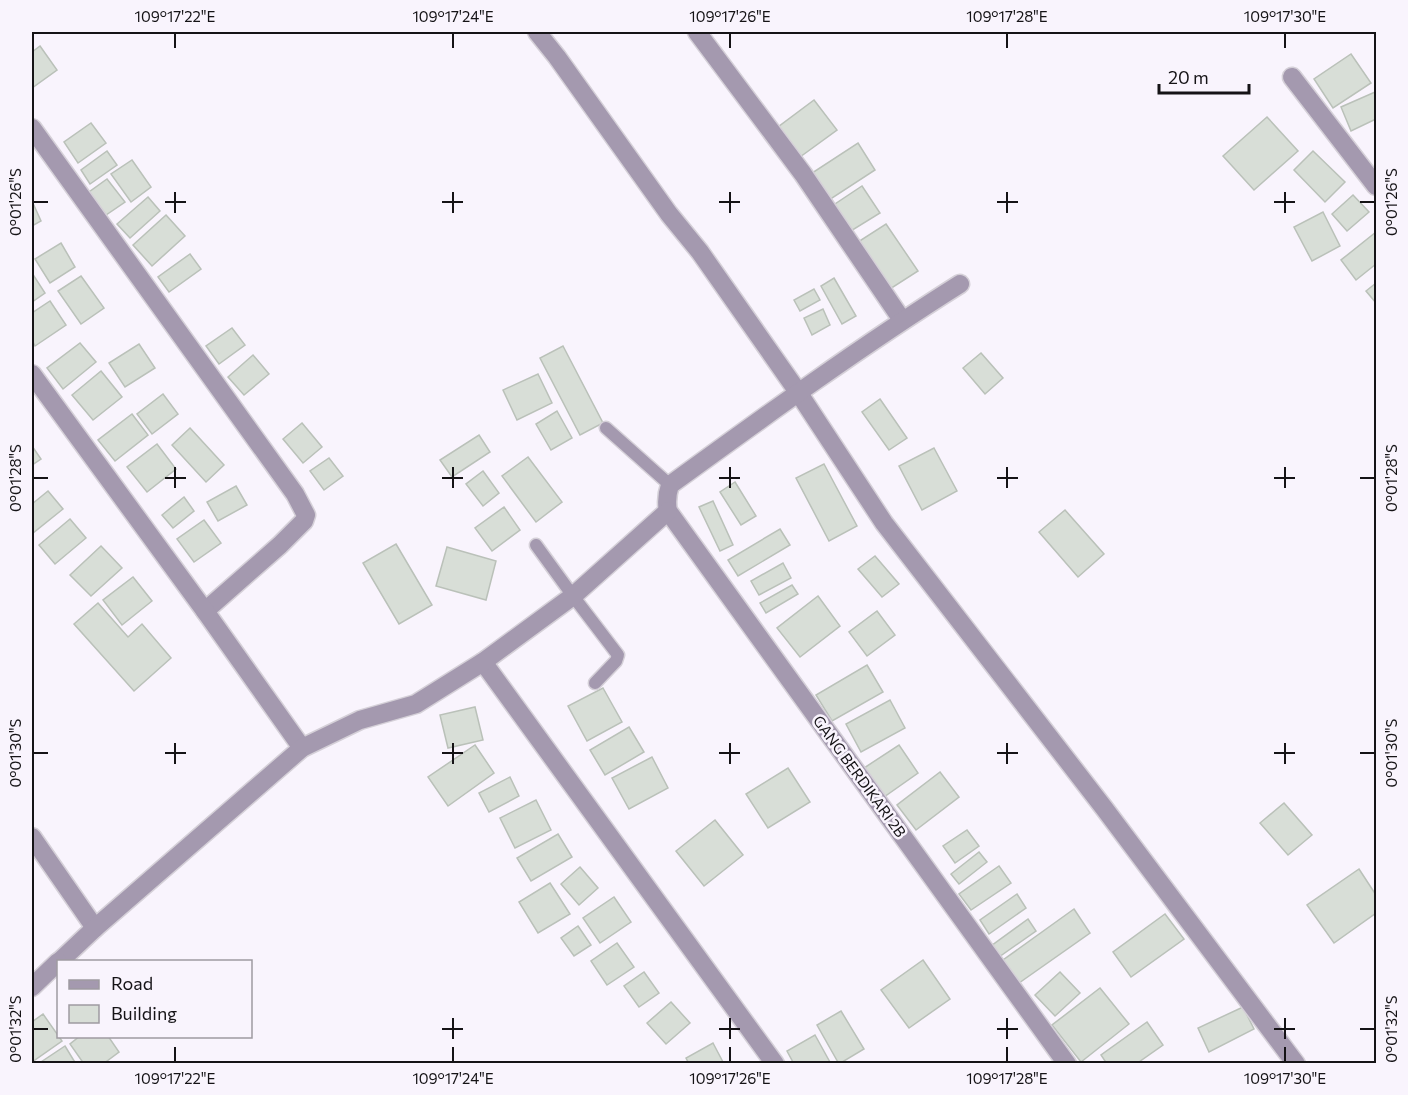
<svg xmlns="http://www.w3.org/2000/svg" width="1408" height="1095" viewBox="0 0 1408 1095" font-family="Commissioner,sans-serif">
  <rect width="100%" height="100%" fill="#f9f4fd"/>
  <g fill="#d8ded7" stroke="#bac1b9" stroke-width="1.5">
    <polygon points="40,46 57,70 32,88 32,52"/>
    <polygon points="1351,54 1371,83 1333,108 1314,79"/>
    <polygon points="1375,92 1376,95 1376,119 1351,131 1341,107"/>
    <polygon points="814,100 837,130 800,157 778,127"/>
    <polygon points="1267,117 1298,151 1254,190 1223,156"/>
    <polygon points="91,123 106,143 78,163 64,142"/>
    <polygon points="858,143 875,170 826,202 809,175"/>
    <polygon points="107,151 117,165 90,184 81,170"/>
    <polygon points="1313,151 1345,182 1325,202 1294,170"/>
    <polygon points="132,160 151,187 131,202 111,174"/>
    <polygon points="107,179 125,202 106,215 89,192"/>
    <polygon points="862,186 880,213 846,234 829,208"/>
    <polygon points="1353,195 1369,212 1347,231 1332,214"/>
    <polygon points="148,197 160,211 130,238 117,224"/>
    <polygon points="32,201 41,221 32,226"/>
    <polygon points="1323,212 1340,246 1312,261 1294,227"/>
    <polygon points="166,215 185,236 152,266 133,245"/>
    <polygon points="886,224 918,271 890,289 858,242"/>
    <polygon points="1376,232 1376,264 1356,280 1341,260"/>
    <polygon points="61,243 75,267 50,283 35,259"/>
    <polygon points="190,254 201,269 169,292 158,277"/>
    <polygon points="32,273 45,293 32,302"/>
    <polygon points="81,276 104,308 81,324 58,291"/>
    <polygon points="834,278 856,316 842,324 821,286"/>
    <polygon points="1376,283 1376,303 1366,291"/>
    <polygon points="814,289 820,300 800,311 794,300"/>
    <polygon points="50,301 66,325 35,346 32,340 32,313"/>
    <polygon points="823,309 830,325 812,335 804,318"/>
    <polygon points="232,328 245,345 219,364 206,346"/>
    <polygon points="80,343 96,362 63,389 47,368"/>
    <polygon points="139,344 155,368 125,387 109,363"/>
    <polygon points="563,346 603,423 580,435 540,358"/>
    <polygon points="981,353 1003,378 985,394 963,368"/>
    <polygon points="253,355 269,374 244,395 228,377"/>
    <polygon points="101,371 122,397 93,420 72,395"/>
    <polygon points="538,374 552,403 517,420 503,390"/>
    <polygon points="163,394 178,414 152,434 137,414"/>
    <polygon points="880,399 907,438 889,450 862,412"/>
    <polygon points="557,411 572,438 551,450 536,424"/>
    <polygon points="132,414 148,435 115,461 98,440"/>
    <polygon points="302,423 322,447 303,463 283,439"/>
    <polygon points="190,428 224,465 206,482 172,445"/>
    <polygon points="479,435 490,452 452,477 440,460"/>
    <polygon points="157,444 176,469 147,492 127,467"/>
    <polygon points="32,446 41,459 32,465"/>
    <polygon points="934,448 957,491 922,510 899,466"/>
    <polygon points="528,457 562,502 536,522 502,476"/>
    <polygon points="329,458 343,476 324,490 310,471"/>
    <polygon points="824,464 857,526 829,541 796,478"/>
    <polygon points="483,471 499,493 483,506 466,484"/>
    <polygon points="735,482 756,516 741,525 720,492"/>
    <polygon points="236,486 247,505 218,521 207,502"/>
    <polygon points="48,491 63,509 33,533 32,531 32,504"/>
    <polygon points="184,497 194,511 173,528 162,515"/>
    <polygon points="713,501 733,545 720,551 699,507"/>
    <polygon points="504,507 520,530 492,551 475,528"/>
    <polygon points="1065,510 1104,554 1078,577 1039,532"/>
    <polygon points="70,519 86,538 55,564 39,545"/>
    <polygon points="204,520 221,543 194,562 177,539"/>
    <polygon points="780,529 790,545 738,576 728,560"/>
    <polygon points="396,544 432,605 399,624 363,563"/>
    <polygon points="101,546 122,568 91,596 70,575"/>
    <polygon points="447,547 496,561 486,600 436,586"/>
    <polygon points="875,556 899,584 882,597 858,569"/>
    <polygon points="783,563 791,578 759,595 751,581"/>
    <polygon points="133,577 152,601 122,625 103,600"/>
    <polygon points="792,585 798,594 766,613 760,603"/>
    <polygon points="818,596 840,626 800,657 777,628"/>
    <polygon points="98,603 128,637 142,624 171,658 134,691 74,624"/>
    <polygon points="877,611 895,635 867,656 849,632"/>
    <polygon points="867,665 883,692 832,721 816,695"/>
    <polygon points="603,688 622,722 587,741 568,706"/>
    <polygon points="890,700 905,728 861,752 846,724"/>
    <polygon points="475,707 483,740 448,748 440,715"/>
    <polygon points="629,727 644,752 605,775 590,750"/>
    <polygon points="475,745 494,773 448,806 428,777"/>
    <polygon points="899,745 918,773 884,797 864,768"/>
    <polygon points="652,757 668,788 629,809 612,778"/>
    <polygon points="788,768 810,802 768,828 746,794"/>
    <polygon points="940,772 959,797 916,830 897,805"/>
    <polygon points="510,777 519,796 489,812 479,793"/>
    <polygon points="536,800 551,830 515,848 500,818"/>
    <polygon points="1284,803 1312,835 1288,855 1260,823"/>
    <polygon points="715,820 743,855 704,886 676,851"/>
    <polygon points="967,830 979,846 955,863 943,846"/>
    <polygon points="558,834 572,857 531,881 517,858"/>
    <polygon points="979,852 987,862 959,884 951,874"/>
    <polygon points="999,866 1011,883 971,910 959,894"/>
    <polygon points="580,867 598,888 579,905 561,884"/>
    <polygon points="1359,869 1376,895 1376,913 1334,943 1307,905"/>
    <polygon points="550,883 570,914 538,933 519,902"/>
    <polygon points="1017,894 1026,908 989,934 980,920"/>
    <polygon points="614,897 631,922 600,943 583,918"/>
    <polygon points="1074,909 1090,933 1019,983 1003,960"/>
    <polygon points="1165,914 1184,939 1131,977 1113,952"/>
    <polygon points="1028,919 1036,931 999,957 991,946"/>
    <polygon points="578,926 591,945 574,956 561,938"/>
    <polygon points="617,943 634,967 607,985 591,961"/>
    <polygon points="923,960 950,999 909,1028 881,990"/>
    <polygon points="644,972 659,993 639,1007 624,986"/>
    <polygon points="1060,972 1080,993 1055,1016 1035,995"/>
    <polygon points="1100,988 1129,1024 1081,1062 1052,1025"/>
    <polygon points="671,1002 690,1023 666,1044 647,1023"/>
    <polygon points="1243,1007 1254,1029 1209,1052 1198,1028"/>
    <polygon points="841,1011 864,1049 839,1064 817,1025"/>
    <polygon points="43,1014 62,1041 32,1062 32,1022"/>
    <polygon points="1147,1022 1163,1045 1136,1064 1107,1064 1101,1055"/>
    <polygon points="815,1035 831,1064 794,1064 787,1051"/>
    <polygon points="80,1036 108,1036 119,1052 103,1064 84,1064 70,1044"/>
    <polygon points="713,1043 724,1064 689,1064 686,1058"/>
    <polygon points="65,1046 76,1064 38,1064"/>
  </g>
  <g fill="none" stroke-linecap="round" stroke-linejoin="round">
    <defs>
      <g id="lane">
        <polyline points="606,428 670,485"/>
        <polyline points="536,545 573,596 618,655 616,661 595,683"/>
      </g>
      <g id="street">
        <polyline points="537,32 557,57 669,214 700,252 798,392 884,523 1104,808 1296,1064"/>
        <polyline points="697,32 803,174 902,320"/>
        <polyline points="1292,77 1376,186"/>
        <polyline points="32,128 295,494 306,515 304,521 280,545 205,611"/>
        <path d="M960,284c-100,63 -195,132 -290,201 -3,9 -4,16 -2,26l399,553"/>
        <polyline points="32,374 205,611 302,748"/>
        <polyline points="483,662 775,1064"/>
        <polyline points="32,837 95,928"/>
        <polyline points="59,962 95,928 302,748 360,720 416,704 483,662 573,596 668,511"/>
        <polyline points="32,987 58,962"/>
      </g>
    </defs>
    <use href="#lane" stroke="#d5d0d8" stroke-width="15"/>
    <use href="#street" stroke="#d5d0d8" stroke-width="21"/>
    <use href="#lane" stroke="#a499af" stroke-width="12"/>
    <use href="#street" stroke="#a499af" stroke-width="18"/>
  </g>
  <path fill="none" stroke="#151316" stroke-width="2" d="M175,33v15M453,33v15M730,33v15M1007,33v15M1285,33v15M175,192v21M453,192v21M730,192v21M1007,192v21M1285,192v21M33,202h15M165,202h21M442,202h21M719,202h21M997,202h21M1274,202h21M1360,202h15M175,467v21M453,467v21M730,467v21M1007,467v21M1285,467v21M33,478h15M165,478h21M442,478h21M719,478h21M997,478h21M1274,478h21M1360,478h15M175,743v21M453,743v21M730,743v21M1007,743v21M1285,743v21M33,753h15M165,753h21M442,753h21M719,753h21M997,753h21M1274,753h21M1360,753h15M453,1018v21M730,1018v21M1007,1018v21M1285,1018v21M33,1029h15M442,1029h21M719,1029h21M997,1029h21M1274,1029h21M1360,1029h15M175,1047v15M453,1047v15M730,1047v15M1007,1047v15M1285,1047v15"/>
  <g text-anchor="middle" dominant-baseline="central" stroke-width="5" stroke-linejoin="round" paint-order="stroke">
    <g font-size="15" fill="#151316" stroke="#f9f4fd">
      <text transform="translate(860 776) rotate(54)">GANG BERDIKARI 2B</text>
    </g>
  </g>
  <rect width="1408" height="1095" fill="none" stroke="#f9f4fd" stroke-width="66"/>
  <rect x="57" y="960" width="195" height="78" fill="#f9f4fd" stroke="#9e9aa1" stroke-width="1.5"/>
  <rect x="69" y="980" width="30" height="9" fill="#a499af" stroke="#9e9aa1" stroke-width="1.5"/>
  <text x="111" y="990" font-size="18" fill="#151316">Road</text>
  <rect x="69" y="1005" width="30" height="18" fill="#d8ded7" stroke="#9e9aa1" stroke-width="1.5"/>
  <text x="111" y="1020" font-size="18" fill="#151316">Building</text>
  <path d="M1159 84v9h90v-9" fill="none" stroke="#151316" stroke-width="3"/>
  <text x="1168" y="84" font-size="18" fill="#151316" stroke="#f9f4fd" stroke-width="4.5" paint-order="stroke">20 m</text>
  <rect x="33" y="33" width="1342" height="1029" fill="none" stroke="#151316" stroke-width="2"/>
  <g font-size="15" text-anchor="middle" fill="#151316">
    <text x="175" y="22">109°17'22"E</text>
    <text x="453" y="22">109°17'24"E</text>
    <text x="730" y="22">109°17'26"E</text>
    <text x="1007" y="22">109°17'28"E</text>
    <text x="1285" y="22">109°17'30"E</text>
    <text transform="translate(16 202) rotate(-90)" y="5">0°01'26"S</text>
    <text transform="translate(1392 202) rotate(-90)" y="5">0°01'26"S</text>
    <text transform="translate(16 478) rotate(-90)" y="5">0°01'28"S</text>
    <text transform="translate(1392 478) rotate(-90)" y="5">0°01'28"S</text>
    <text transform="translate(16 753) rotate(-90)" y="5">0°01'30"S</text>
    <text transform="translate(1392 753) rotate(-90)" y="5">0°01'30"S</text>
    <text transform="translate(16 1029) rotate(-90)" y="5">0°01'32"S</text>
    <text transform="translate(1392 1029) rotate(-90)" y="5">0°01'32"S</text>
    <text x="175" y="1084">109°17'22"E</text>
    <text x="453" y="1084">109°17'24"E</text>
    <text x="730" y="1084">109°17'26"E</text>
    <text x="1007" y="1084">109°17'28"E</text>
    <text x="1285" y="1084">109°17'30"E</text>
  </g>
</svg>
